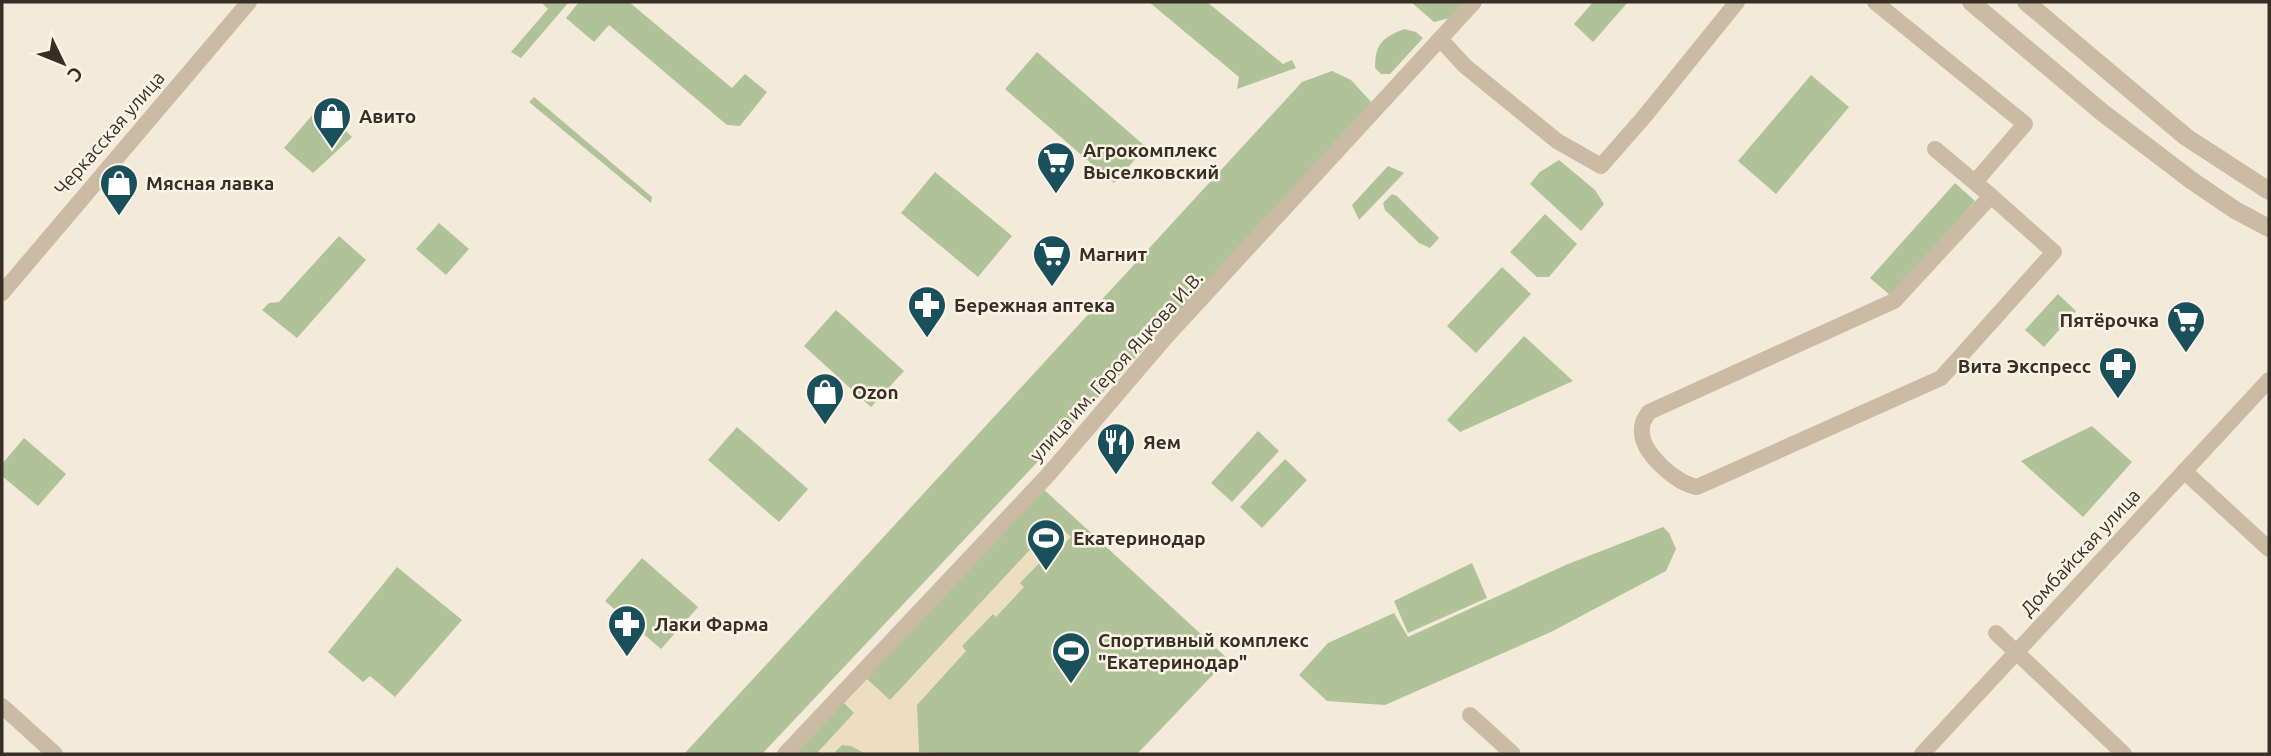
<svg xmlns="http://www.w3.org/2000/svg" width="2271" height="756" viewBox="0 0 2271 756" font-family="Ubuntu,sans-serif">
  <rect width="100%" height="100%" fill="#f3ead9"/>
  <g fill="#b0c398">
    <polygon points="541,2 569,2 521,58 511,52 548,9"/>
    <polygon points="579,2 629,2 732,88 745,74 767,92 740,126 727,125 609,25 594,42 566,18"/>
    <polygon points="1149,2 1207,2 1283,64 1292,60 1296,68 1237,89 1239,77"/>
    <polygon points="1411,2 1465,2 1450,18 1434,22"/>
    <polygon points="1593,2 1628,2 1593,42 1574,24"/>
    <path d="M1404,29l12,3 7,6 -33,36h-9l-6,-6c0,-24 7,-30 29,-39z"/>
    <polygon points="1037,52 1146,147 1114,183 1005,89"/>
    <polygon points="1332,71 1351,80 1374,105 762,754 684,754 1302,82"/>
    <polygon points="1811,75 1849,107 1776,194 1738,161"/>
    <polygon points="534,97 652,197 651,203 529,102"/>
    <polygon points="320,106 352,137 313,173 284,148"/>
    <polygon points="1559,160 1595,190 1604,204 1581,231 1530,184 1540,172"/>
    <polygon points="1388,166 1404,173 1359,220 1352,205"/>
    <polygon points="935,172 1012,236 978,277 901,213"/>
    <polygon points="1955,183 1975,201 1891,296 1870,278"/>
    <polygon points="1392,194 1397,196 1439,238 1430,248 1419,243 1385,210 1383,203"/>
    <polygon points="1545,214 1577,244 1549,277 1537,277 1510,252"/>
    <polygon points="439,223 469,249 446,275 416,249"/>
    <polygon points="339,236 366,260 297,338 262,310 269,303 279,302"/>
    <polygon points="1502,267 1531,294 1476,353 1447,326"/>
    <polygon points="2058,294 2076,311 2044,347 2025,330"/>
    <polygon points="836,310 904,371 871,407 804,346"/>
    <polygon points="1524,336 1573,381 1460,432 1447,420"/>
    <polygon points="2092,426 2132,462 2083,517 2021,461"/>
    <polygon points="737,427 808,489 779,522 708,460"/>
    <polygon points="1258,431 1279,451 1232,502 1211,483"/>
    <polygon points="24,438 66,474 38,506 2,476 2,464"/>
    <polygon points="1285,459 1307,480 1262,528 1240,507"/>
    <polygon points="1039,485 1228,659 1137,754 786,754"/>
    <polygon points="1663,527 1669,533 1676,549 1666,571 1551,632 1385,705 1327,701 1299,675 1328,643 1394,613 1408,637 1568,564"/>
    <polygon points="642,558 698,607 661,649 605,601"/>
    <polygon points="1472,563 1487,598 1408,633 1394,601"/>
    <polygon points="397,567 462,620 395,697 370,676 363,682 328,652"/>
  </g>
  <polygon fill="#eddebf" points="1050,518 1071,537 1055,554 1051,551 1020,583 1024,587 996,617 993,614 962,646 966,651 917,705 919,752 955,754 866,754 851,746 842,745 833,754 821,754 818,752 854,713 844,703 867,679 890,700 1039,540 1035,535"/>
  <g fill="none" stroke-linecap="round" stroke-linejoin="round">
    <g stroke="#ccbba4" stroke-width="16">
      <polyline points="1875,2 2025,124 1975,182"/>
      <polyline points="1441,40 1465,66 1557,141 1601,166 1644,117 1737,2"/>
      <path d="M1935,149l56,47 -97,105 -245,111c-5,7 -8,12 -7,21 1,21 35,51 55,54l244,-109 113,-126 -63,-56"/>
      <polyline points="2,293 249,2"/>
      <polyline points="2184,471 2269,549"/>
      <polyline points="1996,633 2124,754"/>
      <polyline points="2,706 55,754"/>
      <polyline points="1470,715 1513,754"/>
      <polyline points="785,754 1048,475 1165,338 1474,2"/>
      <polyline points="1922,754 2269,380"/>
    </g>
    <g stroke="#ccbba4" stroke-width="18">
      <polyline points="1971,2 2103,113 2191,180 2235,210 2269,228"/>
      <polyline points="2026,2 2186,137 2269,191"/>
    </g>
  </g>
  <defs>
    <symbol id="shop-pin" viewBox="-11 -11 22 30"><path d="M0 17L-7.5 6A9.5 9.5 0 1 1 7.5 6Z" fill="#19505c" stroke="#fbf3e6"/><path d="M-5-2.5h2.3a2.7 3.5 0 0 1 5.4 0H5L5.5 6h-11ZM-1.5-2.5h3a1.5 2.3 0 0 0-3 0Z" fill="#fff"/></symbol>
    <symbol id="supermarket-pin" viewBox="-11 -11 22 30"><path d="M0 17L-7.5 6A9.5 9.5 0 1 1 7.5 6Z" fill="#19505c" stroke="#fbf3e6"/><path d="M-6-5.5h2.5l.6 2H6L4.5 2H-2.5L-4.4-4H-6ZM-1.5 3.2a1.3 1.3 0 1 0 .1 0ZM3 3.2a1.3 1.3 0 1 0 .1 0Z" fill="#fff"/></symbol>
    <symbol id="pharmacy-pin" viewBox="-11 -11 22 30"><path d="M0 17L-7.5 6A9.5 9.5 0 1 1 7.5 6Z" fill="#19505c" stroke="#fbf3e6"/><path d="M-2-6h4v4h4v4h-4v4h-4v-4h-4v-4h4Z" fill="#fff"/></symbol>
    <symbol id="restaurant-pin" viewBox="-11 -11 22 30"><path d="M0 17L-7.5 6A9.5 9.5 0 1 1 7.5 6Z" fill="#19505c" stroke="#fbf3e6"/><path d="M-5-6h1v4h1v-4h1v4h1v-4h1v5L-1.5 .5V6h-2V.5L-5-1ZM5-6V6H3V1.5H1.5Q1.5-4 5-6Z" fill="#fff"/></symbol>
    <symbol id="stadium-pin" viewBox="-11 -11 22 30"><path d="M0 17L-7.5 6A9.5 9.5 0 1 1 7.5 6Z" fill="#19505c" stroke="#fbf3e6"/><path d="M0-5a6.5 5 0 1 0 0 10a6.5 5 0 1 0 0-10ZM-3.5-1.8h7v3.6h-7Z" fill="#fff"/></symbol>
  </defs>
  <g fill-rule="evenodd">
    <use href="#shop-pin" x="310" y="94" width="44" height="60"/>
    <use href="#supermarket-pin" x="1034" y="139" width="44" height="60"/>
    <use href="#shop-pin" x="97" y="161" width="44" height="60"/>
    <use href="#supermarket-pin" x="1030" y="232" width="44" height="60"/>
    <use href="#pharmacy-pin" x="905" y="283" width="44" height="60"/>
    <use href="#supermarket-pin" x="2164" y="298" width="44" height="60"/>
    <use href="#pharmacy-pin" x="2096" y="344" width="44" height="60"/>
    <use href="#shop-pin" x="803" y="370" width="44" height="60"/>
    <use href="#restaurant-pin" x="1094" y="420" width="44" height="60"/>
    <use href="#stadium-pin" x="1024" y="516" width="44" height="60"/>
    <use href="#pharmacy-pin" x="605" y="602" width="44" height="60"/>
    <use href="#stadium-pin" x="1049" y="629" width="44" height="60"/>
  </g>
  <g text-anchor="middle" dominant-baseline="central" stroke-width="5" stroke-linejoin="round" paint-order="stroke">
    <g font-size="19" font-weight="bold" fill="#372e26" stroke="#fbf3e6" text-anchor="start">
      <text x="359" y="116">Авито</text>
      <text x="1083" y="150">Агрокомплекс<tspan x="1083" dy="22">Выселковский</tspan></text>
      <text x="146" y="183">Мясная лавка</text>
      <text x="1079" y="254">Магнит</text>
      <text x="954" y="305">Бережная аптека</text>
      <text x="2159" y="320" text-anchor="end">Пятёрочка</text>
      <text x="2091" y="366" text-anchor="end">Вита Экспресс</text>
      <text x="852" y="392">Ozon</text>
      <text x="1143" y="442">Яем</text>
      <text x="1073" y="538">Екатеринодар</text>
      <text x="654" y="624">Лаки Фарма</text>
      <text x="1098" y="640">Спортивный комплекс<tspan x="1098" dy="22">"Екатеринодар"</tspan></text>
    </g>
    <g font-size="19" fill="#372e26" stroke="#fbf3e6">
      <text transform="translate(109 133) rotate(-49)">Черкасская улица</text>
      <text transform="translate(1116 366) rotate(-48)">улица им. Героя Яцкова И.В.</text>
      <text transform="translate(2080 552) rotate(-47)">Домбайская улица</text>
    </g>
  </g>
  <rect width="2271" height="756" fill="none" stroke="#372e26" stroke-width="7"/>
  <g transform="translate(63 63) rotate(133)" stroke="#fbf3e6" stroke-width="5" paint-order="stroke">
  <path d="M0-5L12 26L0 18L-12 26Z" fill="#372e26"/>
  <text y="-10" font-size="19" font-weight="bold" text-anchor="middle" fill="#372e26">С</text>
  </g>
</svg>
